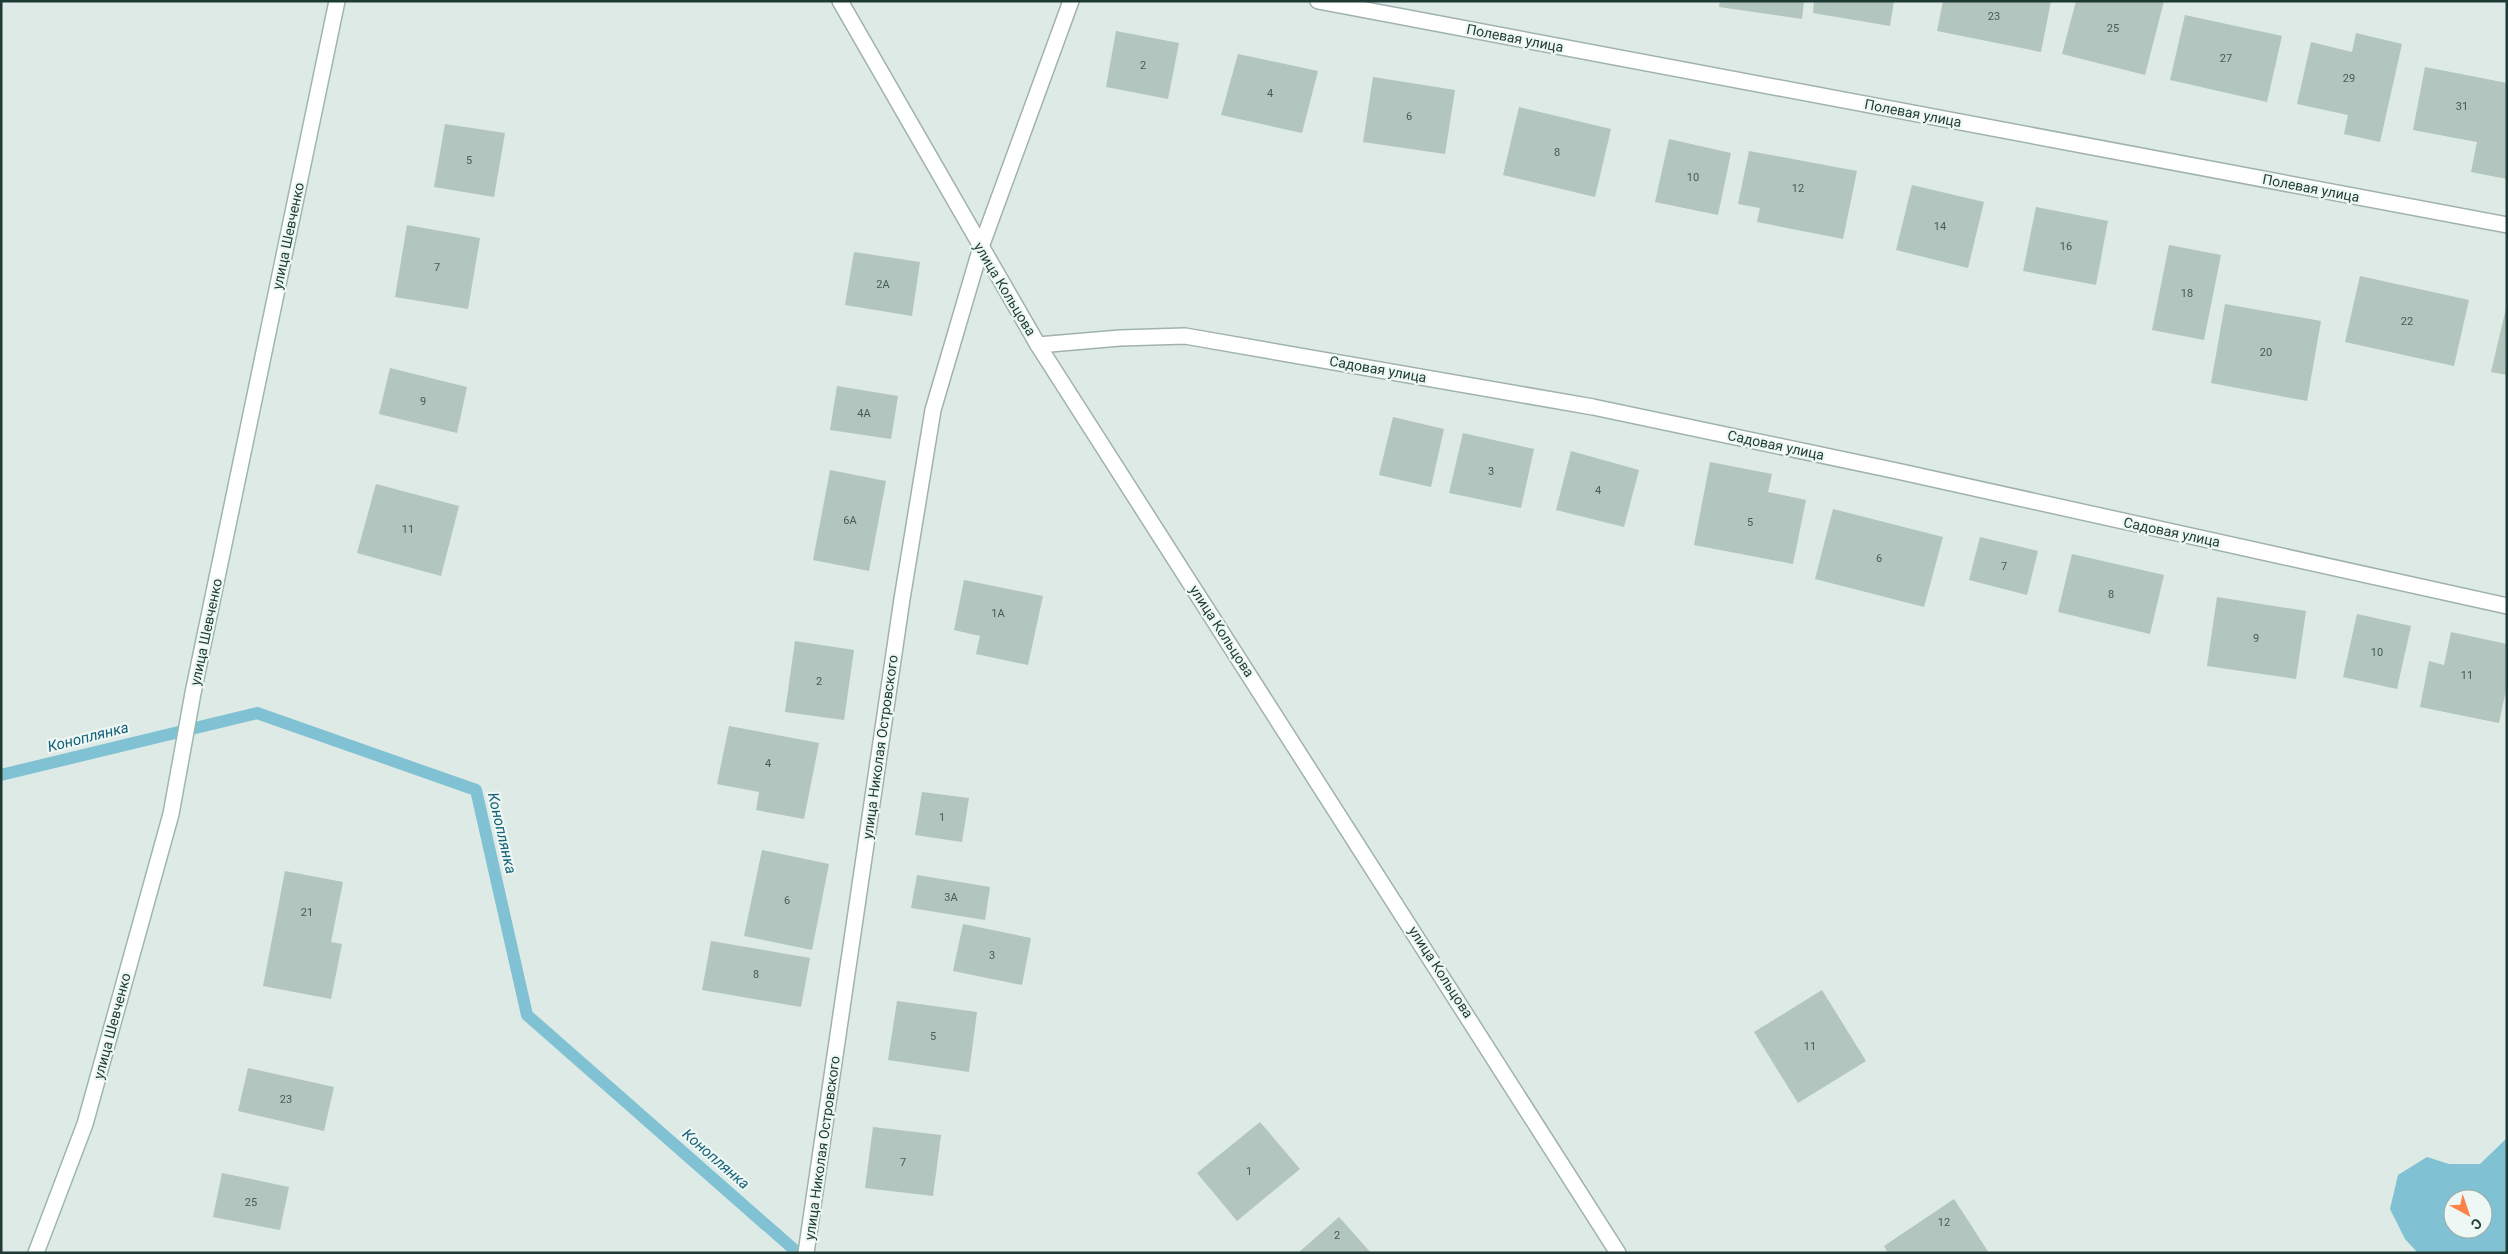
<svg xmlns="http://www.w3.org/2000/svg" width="2508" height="1254" viewBox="0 0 2508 1254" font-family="Roboto,sans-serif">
  <rect width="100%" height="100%" fill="#ddeae5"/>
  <path fill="#80c1d4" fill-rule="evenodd" d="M2507,1138v115h-89l-13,-14 -15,-30 8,-34 29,-18 22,7h31zM2453,1199h30v30h-30z"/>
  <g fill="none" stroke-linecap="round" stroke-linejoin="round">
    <polyline stroke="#80c1d4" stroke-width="12" points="1,775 257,713 476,790 527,1015 798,1253"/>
  </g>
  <g fill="#b2c5be">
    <polygon points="1720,1 1804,1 1802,19 1719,7"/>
    <polygon points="1814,1 1894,1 1890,26 1813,13"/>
    <polygon points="1943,1 2051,1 2041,52 1937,31"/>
    <polygon points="2076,1 2164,1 2145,75 2062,54"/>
    <polygon points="2185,15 2282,36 2267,102 2170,80"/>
    <polygon points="1116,31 1179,43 1168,99 1106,87"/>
    <polygon points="2356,33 2402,44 2380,142 2344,134 2348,115 2297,104 2311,42 2352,52"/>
    <polygon points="1238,54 1318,71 1302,133 1221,115"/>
    <polygon points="2425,67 2507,83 2507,179 2471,172 2477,142 2413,130"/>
    <polygon points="1373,77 1455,90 1445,154 1363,142"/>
    <polygon points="1519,107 1611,129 1595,197 1503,175"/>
    <polygon points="445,124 505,133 494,197 434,187"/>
    <polygon points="1669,139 1731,153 1718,215 1655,202"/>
    <polygon points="1749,151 1857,171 1843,239 1757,222 1760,208 1738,204"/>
    <polygon points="1912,185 1984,202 1968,268 1896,250"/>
    <polygon points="2036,207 2108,221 2096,285 2023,271"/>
    <polygon points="407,225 480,238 468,309 395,297"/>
    <polygon points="2169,245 2221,255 2204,340 2152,330"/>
    <polygon points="854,252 920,262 912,316 845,305"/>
    <polygon points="2360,276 2469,300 2454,366 2345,342"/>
    <polygon points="2225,304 2321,321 2307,401 2211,383"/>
    <polygon points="2506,308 2507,308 2507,375 2491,372"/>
    <polygon points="390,368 467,387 457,433 379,414"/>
    <polygon points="837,386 898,396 891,439 830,430"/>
    <polygon points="1393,417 1444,429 1431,487 1379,475"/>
    <polygon points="1463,433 1534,449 1521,508 1449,493"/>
    <polygon points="1571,451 1639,470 1624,527 1556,510"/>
    <polygon points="1710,462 1772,474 1768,492 1806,500 1793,564 1694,545"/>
    <polygon points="830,470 886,481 869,571 813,560"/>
    <polygon points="376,484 459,506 441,576 357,553"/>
    <polygon points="1833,509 1943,537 1924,607 1815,579"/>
    <polygon points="1980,537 2038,551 2027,595 1969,580"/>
    <polygon points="2072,554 2164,575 2150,634 2058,612"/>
    <polygon points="964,580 1043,596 1028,665 976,654 980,636 954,630"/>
    <polygon points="2217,597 2306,611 2296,679 2207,666"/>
    <polygon points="2357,614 2411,626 2397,689 2343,677"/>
    <polygon points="2451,632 2507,644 2507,685 2499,723 2420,707 2429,661 2444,665"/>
    <polygon points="795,641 854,650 844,720 785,712"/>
    <polygon points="729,726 819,743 804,819 756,810 759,792 717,784"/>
    <polygon points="922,792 969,798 962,842 915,835"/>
    <polygon points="762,850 829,864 812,950 744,936"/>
    <polygon points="285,871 343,882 331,942 342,944 331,999 263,986"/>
    <polygon points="917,875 990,887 985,920 911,908"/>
    <polygon points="963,924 1031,938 1022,985 953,971"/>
    <polygon points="711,941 810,958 801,1007 702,990"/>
    <polygon points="1822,990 1866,1061 1798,1103 1754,1032"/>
    <polygon points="897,1001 977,1012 969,1072 888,1060"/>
    <polygon points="248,1068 334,1087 324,1131 238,1111"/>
    <polygon points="1260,1122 1300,1169 1237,1221 1197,1173"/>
    <polygon points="873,1127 941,1135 933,1196 865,1188"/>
    <polygon points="222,1173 289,1187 280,1230 213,1217"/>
    <polygon points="1954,1199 1989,1253 1888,1253 1884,1246"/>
    <polygon points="1339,1217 1371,1253 1298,1253"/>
  </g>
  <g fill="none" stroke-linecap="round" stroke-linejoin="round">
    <defs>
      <polyline id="service" points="981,247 1071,1"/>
      <g id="minor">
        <polyline points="840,1 1038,345 1618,1253"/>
        <polyline points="1318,1 2507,225"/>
        <polyline points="1038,345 1120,338 1185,336 1593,407 1897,471 2507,606"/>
        <polyline points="806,1253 902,599 933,410 981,247"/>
      </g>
      <polyline id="secondary" points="36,1253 85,1124 171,814 193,693 337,1"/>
    </defs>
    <use href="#service" stroke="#a0b2ad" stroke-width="18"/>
    <use href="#minor" stroke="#a0b2ad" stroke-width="18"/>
    <use href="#secondary" stroke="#9cb7af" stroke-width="18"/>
    <use href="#service" stroke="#fff" stroke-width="15"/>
    <use href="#minor" stroke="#fff" stroke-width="15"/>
    <use href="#secondary" stroke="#fff" stroke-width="15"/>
  </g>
  <g text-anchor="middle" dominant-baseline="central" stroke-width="4.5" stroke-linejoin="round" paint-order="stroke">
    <g font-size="11" fill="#435d57">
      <text x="1994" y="16">23</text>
      <text x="2113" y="28">25</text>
      <text x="2226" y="58">27</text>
      <text x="1143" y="65">2</text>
      <text x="2349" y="78">29</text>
      <text x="1270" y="93">4</text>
      <text x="2462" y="106">31</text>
      <text x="1409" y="116">6</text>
      <text x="1557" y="152">8</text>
      <text x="469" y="160">5</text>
      <text x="1693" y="177">10</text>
      <text x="1798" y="188">12</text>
      <text x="1940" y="226">14</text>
      <text x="2066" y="246">16</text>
      <text x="437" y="267">7</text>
      <text x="883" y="284">2А</text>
      <text x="2187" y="293">18</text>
      <text x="2407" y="321">22</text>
      <text x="2266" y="352">20</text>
      <text x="423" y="401">9</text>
      <text x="864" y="413">4А</text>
      <text x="1491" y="471">3</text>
      <text x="1598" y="490">4</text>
      <text x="850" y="520">6А</text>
      <text x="1750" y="522">5</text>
      <text x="408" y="529">11</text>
      <text x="1879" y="558">6</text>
      <text x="2004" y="566">7</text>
      <text x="2111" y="594">8</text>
      <text x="998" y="613">1А</text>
      <text x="2256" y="638">9</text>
      <text x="2377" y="652">10</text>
      <text x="2467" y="675">11</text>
      <text x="819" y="681">2</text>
      <text x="768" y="763">4</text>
      <text x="942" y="817">1</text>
      <text x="951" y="897">3А</text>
      <text x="787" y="900">6</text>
      <text x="307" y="912">21</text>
      <text x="992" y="955">3</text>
      <text x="756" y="974">8</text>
      <text x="933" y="1036">5</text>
      <text x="1810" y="1046">11</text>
      <text x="286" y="1099">23</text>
      <text x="903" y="1162">7</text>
      <text x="1249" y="1171">1</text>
      <text x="251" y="1202">25</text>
      <text x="1944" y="1222">12</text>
      <text x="1337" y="1235">2</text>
    </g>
    <g font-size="14" fill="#1e3a35" stroke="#edf7f3">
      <text transform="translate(1515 38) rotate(11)">Полевая улица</text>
      <text transform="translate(1913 113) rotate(11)">Полевая улица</text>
      <text transform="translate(2311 188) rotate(11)">Полевая улица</text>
      <text transform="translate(288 236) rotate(-78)">улица Шевченко</text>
      <text transform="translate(1005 289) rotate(59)">улица Кольцова</text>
      <text transform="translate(1378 369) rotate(10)">Садовая улица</text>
      <text transform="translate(1776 445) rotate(12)">Садовая улица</text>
      <text transform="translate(2172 532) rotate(12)">Садовая улица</text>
      <text transform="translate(1222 631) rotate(57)">улица Кольцова</text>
      <text transform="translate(206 632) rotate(-78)">улица Шевченко</text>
      <text transform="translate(880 747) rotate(-82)">улица Николая Островского</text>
      <text transform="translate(1441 972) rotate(57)">улица Кольцова</text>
      <text transform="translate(112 1026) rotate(-75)">улица Шевченко</text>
      <text transform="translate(822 1148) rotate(-82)">улица Николая Островского</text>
    </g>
    <g font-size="15" font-style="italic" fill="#156179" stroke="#edf7f3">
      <text transform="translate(88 737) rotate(-14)">Коноплянка</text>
      <text transform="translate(502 833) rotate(77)">Коноплянка</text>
      <text transform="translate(716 1159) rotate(41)">Коноплянка</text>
    </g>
  </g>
  <rect width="2508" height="1254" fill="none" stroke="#1e3a35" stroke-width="5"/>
  <g transform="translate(2468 1214) rotate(140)"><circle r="24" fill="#edf7f3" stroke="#9aaba7"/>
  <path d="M0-4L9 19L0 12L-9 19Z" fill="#fb834a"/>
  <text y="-8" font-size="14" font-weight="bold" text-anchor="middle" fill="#1e3a35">С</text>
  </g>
</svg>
